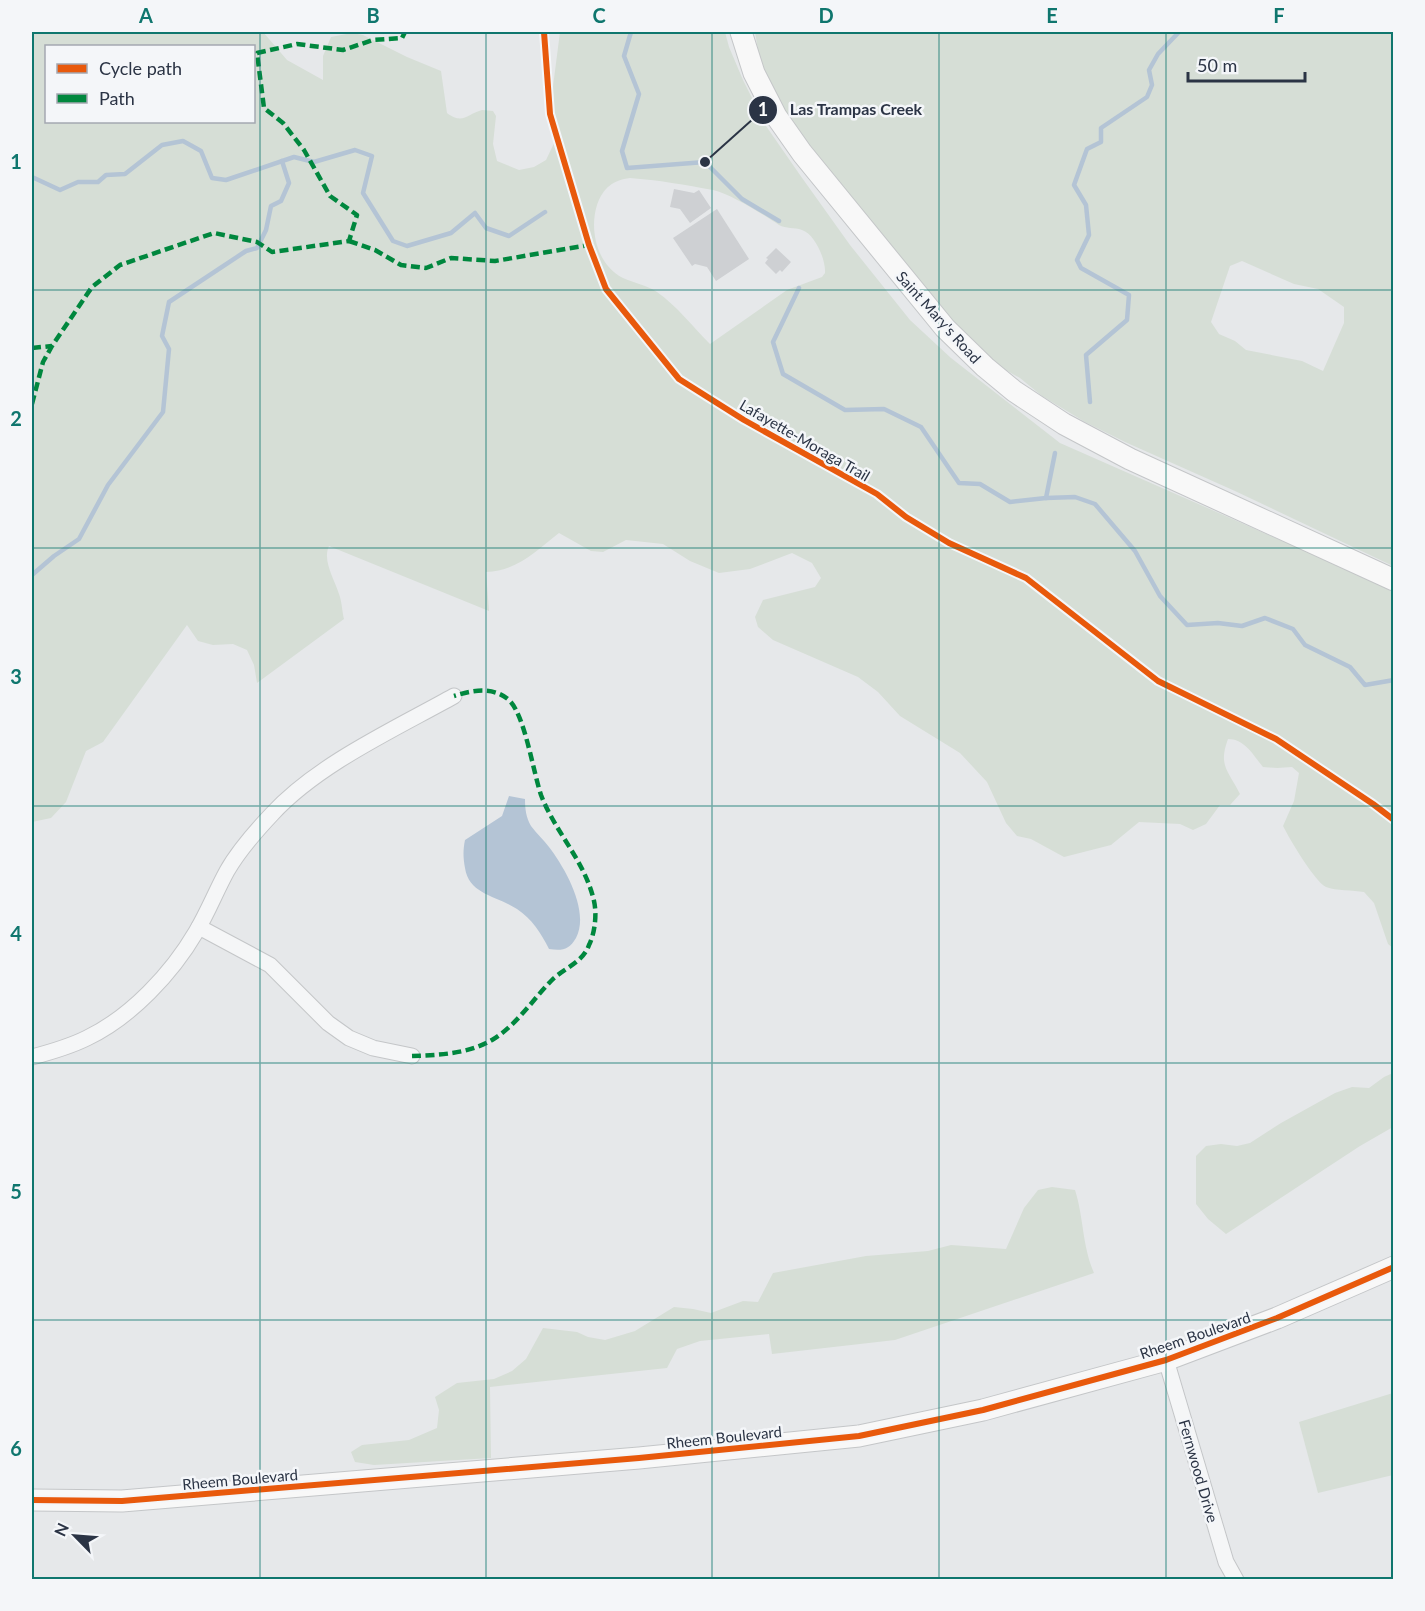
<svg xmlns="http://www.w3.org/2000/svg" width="1425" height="1611" viewBox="0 0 1425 1611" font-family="Lato,sans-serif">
  <rect width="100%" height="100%" fill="#e6e8ea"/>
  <g fill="#d6ded6" fill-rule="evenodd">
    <path d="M32,32h231l24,28 36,20v-24l8,-19 21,-4 11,2 44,22 34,14 6,42c16,12 20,1 35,-3 4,0 7,1 11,1l3,5 -3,28 4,17 22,9 15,-3 12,-7 11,-23 -6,-35 9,-70h165l4,15 14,33 23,46 34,49 50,70 60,75 41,38 109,85 311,137 22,12v356l-5,-4 -14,-41 -10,-11c-11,-2 -28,-1 -38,-5 -11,-5 -37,-49 -43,-61l11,-25 5,-28 -7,-6 -15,1 -14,-1c-10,-12 -18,-28 -35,-28 -10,27 0,31 12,55l-10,11h-10l-14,19 -13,6 -13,-6 -41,-2 -28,23 -47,12 -33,-18 -14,-3 -11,-13 -19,-41 -27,-29 -60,-37 -22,-24 -20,-15 -85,-37 -15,-13 -3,-10 8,-17 52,-13 6,-9 -9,-15 -20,-10 -42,16 -31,4 -29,-12 -27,-17 -37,-4 -23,12 -12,-1 -32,-18c-23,18 -42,38 -73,39l3,39 -160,-65c-7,15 6,34 10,48 3,8 3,17 5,25l-87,64 -3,-18 -7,-15 -14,-6 -20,1 -15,-4 -11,-16 -84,117 -17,9 -20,51 -15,16 -19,4zM46,46h208v76h-208zM630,178c28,2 56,7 83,12 18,4 51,25 66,35 7,4 15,2 23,5 13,4 24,30 23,43l-3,4 -35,13 -77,54c-17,-17 -33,-38 -53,-52 -11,-7 -23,-9 -34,-14 -26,-13 -34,-48 -26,-73 6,-17 16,-25 33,-27z"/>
    <path d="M755,32h638v534l-158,-75 -110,-49 -40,-20 -43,-26 -22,-18 -32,-18 -49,-52 -129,-160 -22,-31 -28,-55zM1242,261l52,23 24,5 26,18v16l-21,48 -21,-10 -56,-11 -11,-9 -16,-7 -8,-12 19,-56z"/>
    <polygon points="1393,1073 1393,1127 1360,1146 1226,1234 1208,1219 1196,1204 1196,1156 1206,1146 1221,1144 1237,1146 1250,1143 1281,1123 1335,1093 1352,1087 1369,1088 1384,1077"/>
    <path d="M1052,1187l23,3c9,29 7,55 19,83l-199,67 -123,14 -3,-20 -69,7 -23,8 -10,19 -177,19 1,71 -117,7 -19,-3 -4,-10 11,-7 47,-5 28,-12 2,-18 -4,-13 22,-14 37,-4 18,-8 14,-12 17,-31 34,4 11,5 17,3 30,-9 39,-24 19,2 18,4 32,-12 15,1 15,-29 93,-17 62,-5 23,-6 55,4 18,-41 14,-18z"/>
    <polygon points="1393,1393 1393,1475 1318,1493 1299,1422"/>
  </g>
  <path fill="#b4c4d5" d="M509,796l16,3c0,10 1,18 6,27 6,8 13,14 18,21 16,21 41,64 27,91 -7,12 -14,13 -27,11 -8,-16 -17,-30 -32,-40 -19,-13 -48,-14 -52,-41 -2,-11 -2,-18 0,-28l37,-24z"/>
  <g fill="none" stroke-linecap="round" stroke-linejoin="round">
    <g stroke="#b4c4d5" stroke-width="4.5">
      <polyline points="631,32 624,56 639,94 622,151 627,168 705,162 742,199 779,221"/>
      <polyline points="32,177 60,190 78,182 98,182 106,175 125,174 162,145 183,141 201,151 212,178 226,180 294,157 314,162 355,150 372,156 363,193 393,241 407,246 451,233 475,213 486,228 509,236 545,212"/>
      <polyline points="799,288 773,342 783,374 845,410 884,409 921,427 959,483 980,484 1010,502 1046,498 1075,497 1095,504 1135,551 1160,596 1187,625 1218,623 1242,626 1265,618 1293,629 1305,645 1350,667 1365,685 1394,680"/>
      <polyline points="1090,402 1086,355 1127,320 1129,295 1081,268 1077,260 1089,235 1086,205 1074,185 1087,149 1101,142 1101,128 1147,97 1152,85 1149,70 1158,54 1179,32"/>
      <polyline points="1046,498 1055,453"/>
      <polyline points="32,575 54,556 79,539 108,485 163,412 169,349 162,336 169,302 246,251 257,248 266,230 271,206 281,201 289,183 282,161"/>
    </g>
  </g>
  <g fill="#ced0d3">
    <polygon points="674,189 694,193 699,190 711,208 690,223 680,209 670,207"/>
    <polygon points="717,209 749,259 716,281 707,267 695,264 692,266 673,238"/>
    <polygon points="776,248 791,262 782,272 780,270 776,274 765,263 768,259 766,258"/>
  </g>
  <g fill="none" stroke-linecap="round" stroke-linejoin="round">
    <defs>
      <g id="street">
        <polyline points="199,927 270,965 328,1023 349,1038 373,1048 412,1056"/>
        <path d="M32,1057c19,-5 37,-10 55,-19 44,-21 85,-65 109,-106 12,-20 20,-41 31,-61 12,-21 28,-39 45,-57 46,-50 123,-85 182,-118"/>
        <polyline points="1166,1360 1226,1562 1236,1580"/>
      </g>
      <g id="secondary">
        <polyline points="741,32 754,73 776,116 802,153 945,328 985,367 1014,391 1064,424 1130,459 1394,580"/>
        <polyline points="32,1500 122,1501 639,1458 859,1436 983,1410 1166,1360 1277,1318 1394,1267"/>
      </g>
    </defs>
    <use href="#street" stroke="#c4c6c8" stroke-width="17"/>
    <use href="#secondary" stroke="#c4c6c8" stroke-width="23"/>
    <use href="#street" stroke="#f5f6f7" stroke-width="15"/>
    <use href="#secondary" stroke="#f8f8f8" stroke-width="21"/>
    <g stroke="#00873e" stroke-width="4.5" stroke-dasharray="9 4.5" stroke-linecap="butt">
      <polyline points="349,241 375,250 401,265 426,268 451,258 495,261 589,245"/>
      <polyline points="32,348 52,346"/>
      <polyline points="32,404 43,362 52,346 92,287 120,265 214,233 257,242 272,252 349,241 357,215 330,196 304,150 283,123 264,108 257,53 297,44 343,50 373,40 402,38 405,32"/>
      <path d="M412,1056c27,-1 56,-2 80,-16 25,-15 41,-41 61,-61 12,-11 30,-17 36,-34 6,-12 8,-31 5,-44 -9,-40 -39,-69 -53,-106 -8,-24 -16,-78 -31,-94 -16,-15 -37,-11 -56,-5"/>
    </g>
    <defs>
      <g id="cycleway">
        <polyline points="544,32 550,114 589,245 606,289 679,379 744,420 877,494 906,517 949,543 1026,578 1158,681 1276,739 1373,804 1394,820"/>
        <polyline points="32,1500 122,1501 639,1458 859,1436 983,1410 1166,1360 1277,1318 1394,1267"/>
      </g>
    </defs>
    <use href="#cycleway" stroke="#f4f6f9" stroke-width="10"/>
    <use href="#cycleway" stroke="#e8590c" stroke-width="6"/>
  </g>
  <path fill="none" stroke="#0f766e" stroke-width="1.5" stroke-opacity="0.55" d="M260,32v1548M486,32v1548M712,32v1548M939,32v1548M1166,32v1548M32,290h1362M32,548h1362M32,806h1362M32,1063h1362M32,1320h1362"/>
  <g text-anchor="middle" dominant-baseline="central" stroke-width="5" stroke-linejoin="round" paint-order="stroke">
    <g font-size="15" fill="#2b3445" stroke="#f4f6f9">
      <text transform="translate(939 317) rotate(48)">Saint Mary's Road</text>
      <text transform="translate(805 440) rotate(30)">Lafayette-Moraga Trail</text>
      <text transform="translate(1195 1335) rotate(-19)">Rheem Boulevard</text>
      <text transform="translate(724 1437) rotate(-6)">Rheem Boulevard</text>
      <text transform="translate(1199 1471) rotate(74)">Fernwood Drive</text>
      <text transform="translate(240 1479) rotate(-5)">Rheem Boulevard</text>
    </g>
  </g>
  <path fill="none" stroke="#2b3445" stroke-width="2" d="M705 162L763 110"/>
  <g fill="#2b3445" stroke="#f4f6f9" stroke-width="2">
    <circle cx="705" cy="162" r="6"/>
    <circle cx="763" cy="110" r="15"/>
  </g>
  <g font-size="18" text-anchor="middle" font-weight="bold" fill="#fff">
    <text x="763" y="116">1</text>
  </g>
  <g font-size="16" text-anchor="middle" font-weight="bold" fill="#2b3445" stroke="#f4f6f9" stroke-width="5" stroke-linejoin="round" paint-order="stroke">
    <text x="856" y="115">Las Trampas Creek</text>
  </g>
  <rect width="1425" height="1611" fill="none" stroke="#f4f6f9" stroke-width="66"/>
  <rect x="45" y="45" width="210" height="78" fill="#f4f6f9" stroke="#a4a8b1" stroke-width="1.5"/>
  <rect x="57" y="64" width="30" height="9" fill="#e8590c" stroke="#a4a8b1" stroke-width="1.5"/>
  <text x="99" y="75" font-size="18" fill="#2b3445">Cycle path</text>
  <rect x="57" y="94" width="30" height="9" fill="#00873e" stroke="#a4a8b1" stroke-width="1.5"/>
  <text x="99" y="105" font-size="18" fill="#2b3445">Path</text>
  <g transform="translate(75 1536) rotate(295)" stroke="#f4f6f9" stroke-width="4.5" paint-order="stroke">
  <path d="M0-4.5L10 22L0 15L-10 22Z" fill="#2b3445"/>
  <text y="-9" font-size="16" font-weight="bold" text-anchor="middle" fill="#2b3445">N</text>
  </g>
  <path d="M1188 72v9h117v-9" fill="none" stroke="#2b3445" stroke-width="3"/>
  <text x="1197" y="72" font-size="18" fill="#2b3445" stroke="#f4f6f9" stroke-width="4.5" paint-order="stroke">50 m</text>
  <rect x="33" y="33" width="1359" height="1545" fill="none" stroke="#0f766e" stroke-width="2"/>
  <g font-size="20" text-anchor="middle" font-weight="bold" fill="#0f766e">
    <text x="146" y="23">A</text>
    <text x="373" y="23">B</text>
    <text x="599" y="23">C</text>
    <text x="826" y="23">D</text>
    <text x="1052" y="23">E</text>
    <text x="1279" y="23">F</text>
    <text x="16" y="169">1</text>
    <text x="16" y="426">2</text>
    <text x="16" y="684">3</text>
    <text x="16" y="941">4</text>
    <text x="16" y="1199">5</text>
    <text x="16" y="1456">6</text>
  </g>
</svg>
